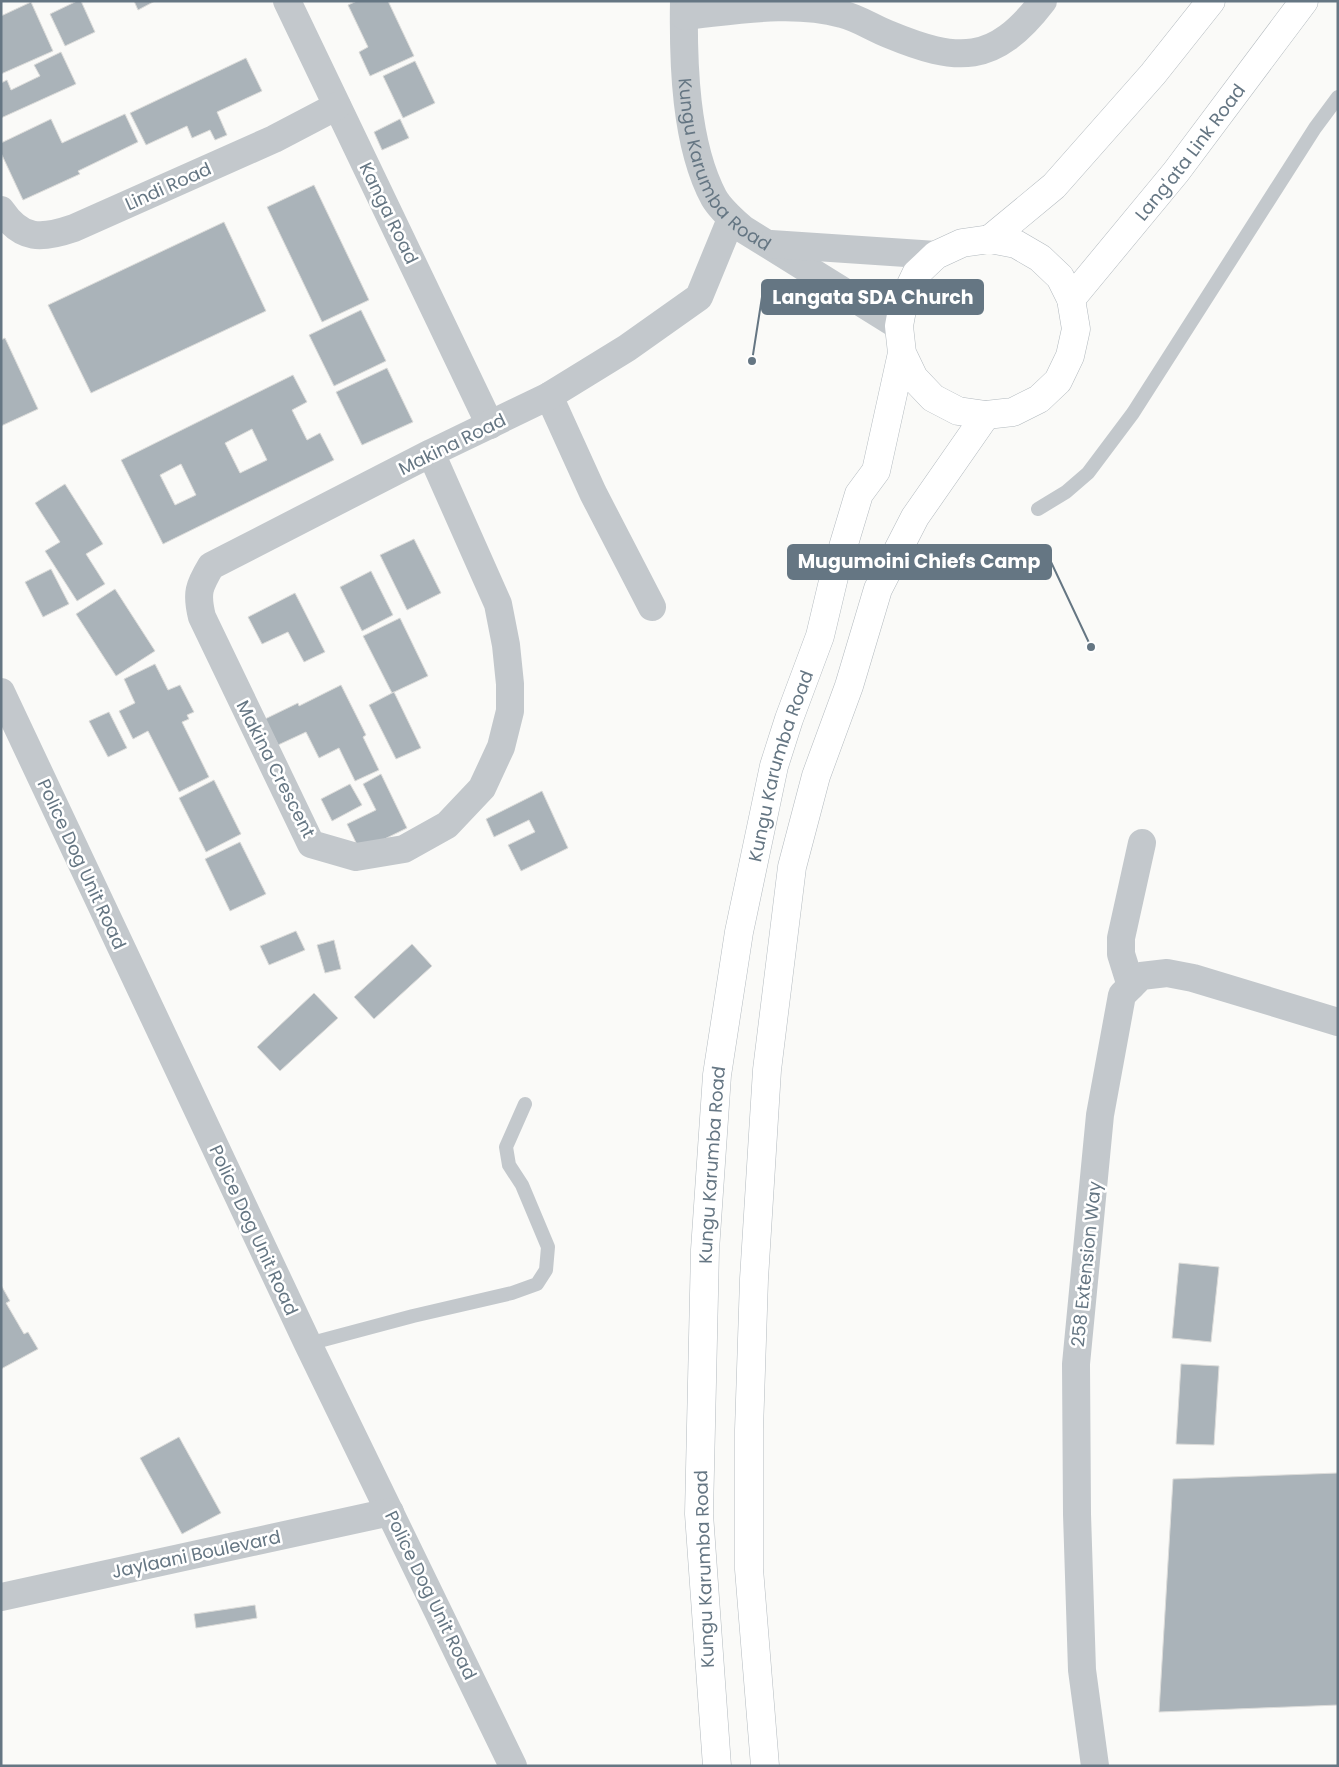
<svg xmlns="http://www.w3.org/2000/svg" width="1339" height="1767" viewBox="0 0 1339 1767" font-family="Poppins,sans-serif">
  <rect width="100%" height="100%" fill="#fafaf8"/>
  <g fill="#aab3b9" stroke="#dcdcda" fill-rule="evenodd">
    <polygon points="77,1 81,1 95,32 65,46 50,14"/>
    <polygon points="134,1 155,1 138,10"/>
    <polygon points="357,1 388,1 414,56 370,76 359,52 368,47 348,5"/>
    <polygon points="31,2 53,51 1,74 1,16"/>
    <polygon points="61,52 76,84 1,118 1,83 7,80 11,90 40,76 34,65"/>
    <polygon points="246,58 262,91 217,112 227,135 215,140 210,130 192,138 187,126 146,145 130,113"/>
    <polygon points="415,61 435,103 403,118 383,76"/>
    <polygon points="125,114 138,142 78,171 80,174 23,200 1,153 1,143 51,119 62,143"/>
    <polygon points="400,119 409,138 382,150 374,132"/>
    <polygon points="314,185 369,300 322,322 267,207"/>
    <polygon points="224,222 266,311 91,393 48,305"/>
    <polygon points="361,310 386,361 334,386 309,335"/>
    <polygon points="5,338 38,409 1,426 1,340"/>
    <polygon points="387,368 413,422 362,445 336,392"/>
    <path d="M293,375l14,27 -15,8 15,30 13,-7 14,27 -171,84 -42,-84zM252,429l15,31 -27,13 -15,-30zM181,464l15,31 -21,10 -15,-30z"/>
    <polygon points="65,484 103,544 86,554 105,584 77,601 45,551 60,542 35,503"/>
    <polygon points="414,539 441,593 407,610 380,555"/>
    <polygon points="51,569 69,604 43,617 25,582"/>
    <polygon points="371,571 393,615 362,631 340,587"/>
    <polygon points="115,589 155,651 116,676 76,614"/>
    <polygon points="295,593 325,652 304,662 288,632 262,644 248,617"/>
    <polygon points="400,618 428,676 392,693 363,636"/>
    <polygon points="155,664 168,690 180,685 194,712 187,715 189,719 182,722 209,777 179,792 148,731 133,739 119,711 135,703 124,679"/>
    <polygon points="341,685 366,735 363,737 379,770 355,781 339,748 319,758 306,732 278,745 265,719 298,703 299,706"/>
    <polygon points="394,692 421,748 396,759 369,705"/>
    <polygon points="109,712 127,748 108,757 89,721"/>
    <polygon points="381,774 407,828 360,851 347,824 376,810 363,784"/>
    <polygon points="214,780 241,834 206,852 179,798"/>
    <polygon points="350,784 362,805 332,821 321,799"/>
    <polygon points="542,791 568,848 521,871 508,845 535,832 529,820 494,837 486,819"/>
    <polygon points="240,842 266,894 230,911 205,859"/>
    <polygon points="296,931 305,950 269,965 260,946"/>
    <polygon points="334,940 341,969 325,973 317,945"/>
    <polygon points="412,944 432,966 374,1019 354,997"/>
    <polygon points="314,993 338,1018 280,1071 257,1047"/>
    <polygon points="1179,1263 1219,1267 1211,1342 1172,1338"/>
    <polygon points="1,1285 10,1301 6,1303 24,1334 28,1332 38,1349 1,1369"/>
    <polygon points="1181,1364 1219,1366 1214,1445 1176,1444"/>
    <polygon points="179,1437 221,1513 182,1534 140,1458"/>
    <polygon points="1338,1473 1338,1705 1159,1712 1173,1479"/>
    <polygon points="255,1605 257,1618 196,1628 194,1614"/>
  </g>
  <g fill="none" stroke-linecap="round" stroke-linejoin="round">
    <defs>
      <g id="secondary">
        <polyline points="990,239 1054,186 1153,74 1211,1"/>
        <path id="s2" d="M1071,299l105,-127 128,-171"/>
        <path id="s3" d="M717,1766l-18,-252 6,-264 12,-175 22,-143 35,-166 15,-47 31,-83 14,-59 25,-83 17,-23 26,-118 -3,-27 5,-27 12,-25 20,-19 26,-12 28,-4 26,5 24,14 20,19 11,22 5,30 -6,27 -12,25 -19,18 -26,13 -27,3 -28,-4 -25,-13 -19,-20 -12,-25"/>
        <polyline points="765,1766 749,1569 749,1430 754,1279 767,1070 792,867 816,776 849,686 878,589 915,517 986,415"/>
      </g>
    </defs>
    <use href="#secondary" stroke="#b3babf" stroke-width="29"/>
    <g stroke="#c3c8cc" stroke-width="14">
      <polyline points="1038,509 1066,492 1088,473 1133,413 1315,128 1338,97"/>
      <polyline points="308,1344 413,1316 512,1293 537,1284 546,1270 548,1247 522,1185 509,1165 506,1147 525,1104"/>
    </g>
    <g stroke="#c3c8cc" stroke-width="28">
      <polyline points="287,1 490,425"/>
      <path id="s1" d="M684,1c-1,61 1,143 30,197 7,12 19,22 29,31l156,97"/>
      <path d="M684,16c51,-5 108,-16 158,-2 16,4 31,14 46,20 70,29 106,31 155,-33"/>
      <path d="M1,210c21,31 41,29 73,18l200,-89 63,-33"/>
      <polyline points="771,244 936,255"/>
      <polyline points="549,396 593,493 652,607"/>
      <path d="M431,453l67,151 8,41 4,39v27l-9,36 -19,41 -35,37 -43,24 -48,8 -45,-13 -109,-227c-6,-24 -3,-31 9,-51l220,-113 118,-57 78,-48 72,-51 32,-78"/>
      <polyline points="1,692 308,1344 513,1766"/>
      <polyline points="1131,986 1121,954 1121,938 1142,843"/>
      <polyline points="1,1597 390,1512"/>
      <polyline points="1095,1766 1082,1670 1077,1514 1076,1364 1100,1115 1122,995 1141,976 1167,973 1193,978 1338,1022"/>
    </g>
    <use href="#secondary" stroke="#fff" stroke-width="28"/>
  </g>
  <g text-anchor="middle" dominant-baseline="central" stroke-width="5" stroke-linejoin="round" paint-order="stroke">
    <g font-size="18" fill="#657683" stroke="#fff">
      <text stroke="none"><textPath href="#s2" startOffset="189">Lang'ata Link Road</textPath></text>
      <text stroke="none"><textPath href="#s1" startOffset="176">Kungu Karumba Road</textPath></text>
      <text transform="translate(168 186) rotate(-24)">Lindi Road</text>
      <text transform="translate(389 213) rotate(64)">Kanga Road</text>
      <text transform="translate(452 444) rotate(-26)">Makina Road</text>
      <text stroke="none"><textPath href="#s3" startOffset="1008">Kungu Karumba Road</textPath></text>
      <text transform="translate(276 769) rotate(63)">Makina Crescent</text>
      <text transform="translate(82 864) rotate(65)">Police Dog Unit Road</text>
      <text stroke="none"><textPath href="#s3" startOffset="602">Kungu Karumba Road</textPath></text>
      <text transform="translate(254 1230) rotate(65)">Police Dog Unit Road</text>
      <text transform="translate(1086 1264) rotate(-84)">258 Extension Way</text>
      <text transform="translate(196 1554) rotate(-12)">Jaylaani Boulevard</text>
      <text transform="translate(704 1569) rotate(-92)">Kungu Karumba Road</text>
      <text transform="translate(431 1595) rotate(64)">Police Dog Unit Road</text>
    </g>
  </g>
  <path fill="none" stroke="#657683" stroke-width="2" d="M752 361L762 297M1091 647L1051 562"/>
  <g fill="#657683" stroke="#fff" stroke-width="2">
    <circle cx="752" cy="361" r="5"/>
    <circle cx="1091" cy="647" r="5"/>
  </g>
  <g fill="#657683" stroke="#657683" stroke-width="2">
    <rect x="762" y="280" width="221" height="34" rx="5"/>
    <rect x="788" y="545" width="263" height="34" rx="5"/>
  </g>
  <g font-size="19" text-anchor="middle" font-weight="bold" fill="#fff">
    <text x="873" y="304">Langata SDA Church</text>
    <text x="919" y="568">Mugumoini Chiefs Camp</text>
  </g>
  <rect width="1339" height="1767" fill="none" stroke="#657683" stroke-width="5"/>
</svg>
